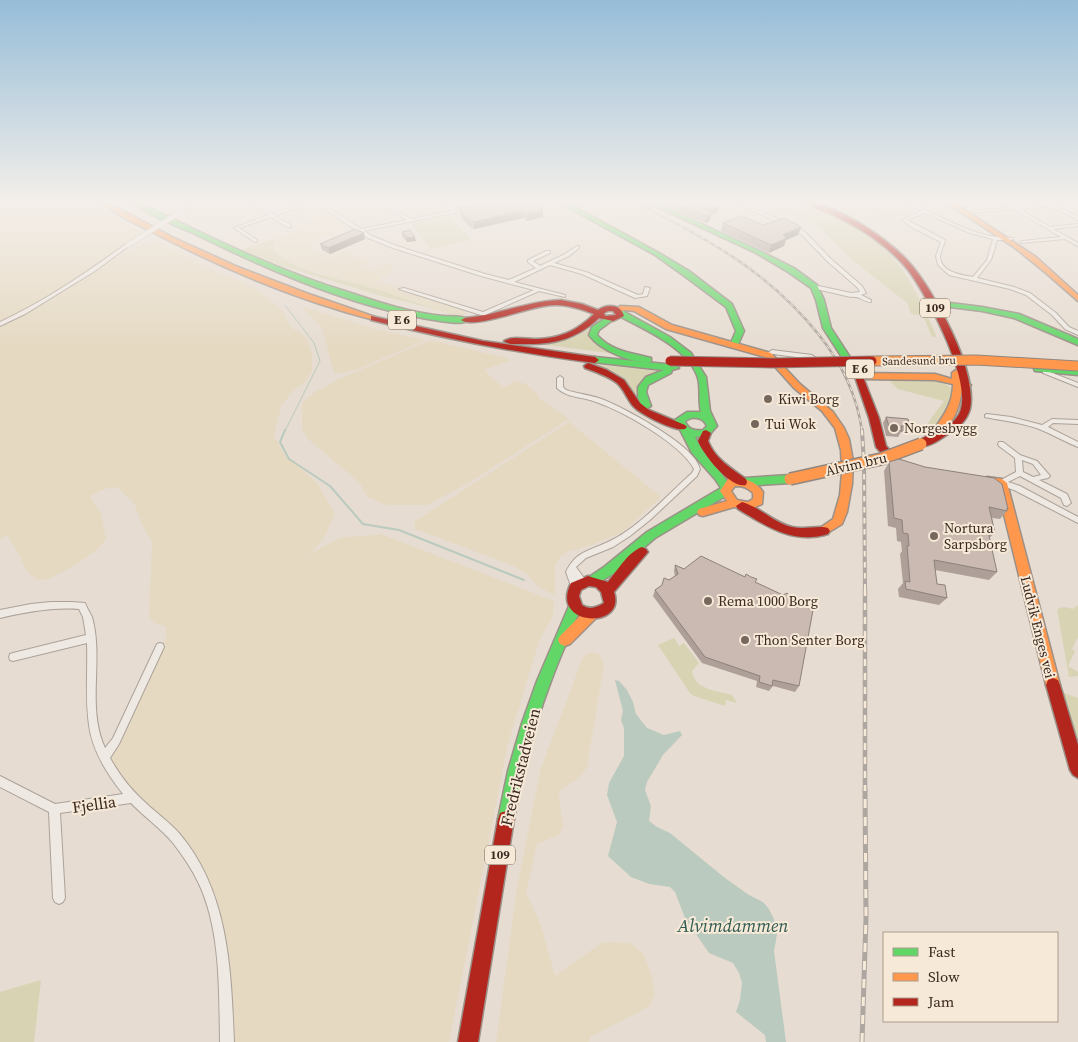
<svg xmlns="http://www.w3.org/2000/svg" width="1078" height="1042" viewBox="0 0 1078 1042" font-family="'Source Serif 4',serif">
  <rect width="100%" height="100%" fill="#e6dcd1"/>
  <g fill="#e5d9c2">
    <polygon points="0,203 92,203 142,233 122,244 95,268 142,245 158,242 196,262 238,280 259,291 282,310 292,329 299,331 307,339 312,356 312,372 304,383 294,390 281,406 274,436 284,453 317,483 335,514 325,536 312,552 293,563 340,538 381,534 554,601 553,616 539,641 508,744 449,1042 227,1042 221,943 189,854 133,798 105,757 167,636 165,626 156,624 149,617 152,542 142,524 134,503 117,487 104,489 92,495 91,499 101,513 106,539 98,549 77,564 49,579 37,580 28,572 8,535 0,538"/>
    <polygon points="331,214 349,227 304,243 327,257 344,251 356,258 371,259 372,260 364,266 373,270 384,264 391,264 395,268 378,281 466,309 466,313 462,316 451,315 365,286 304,269 280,257 272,250 275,240 296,231 296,228 298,225"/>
    <polygon points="301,306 375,329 425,340 358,369 342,373 334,373 322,328"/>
    <polygon points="430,340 506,358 510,361 484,370 503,388 517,381 527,385 540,396 538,398 569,419 465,485 427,505 385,505 368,497 359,482 308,439 302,429 302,403 315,392 337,380"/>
    <polygon points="569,422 661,497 624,531 592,545 569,551 559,558 555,567 555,596 539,587 527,574 512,565 415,529 414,522"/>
    <polygon points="590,652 599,654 604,665 587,767 579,778 561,789 559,794 563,826 559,835 537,844 526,892 541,926 555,976 603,942 630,943 644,954 652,977 655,994 650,1006 590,1037 589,1042 496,1042 517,888 540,771 583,657"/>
  </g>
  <g fill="#d8d3b3">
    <path d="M765,203h42l4,2c77,34 92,55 125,130l-1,2h-3l-9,-21 -12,-2 -4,-11 -55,-43 -35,-35z"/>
    <polygon points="861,203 881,203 908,215 878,216 876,211"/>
    <polygon points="448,215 471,240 431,249 410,223"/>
    <path d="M279,237l-5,3 -1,10c23,23 62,27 92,36 23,6 45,15 67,22l-51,-12 -99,-30 -41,-16z"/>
    <path d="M589,328l1,7 35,20 -94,-12c23,0 40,0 58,-15z"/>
    <polygon points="591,364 659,371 637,393 633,393"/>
    <path d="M891,378c15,0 56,-1 63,14l-10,27 -12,12 -7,-4 19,-26 -46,-12 -9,-9z"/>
    <polygon points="1078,605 1078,637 1072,649 1075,651 1068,666 1078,672 1078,676 1069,677 1057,609 1064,607 1073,609"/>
    <path d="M674,638l5,8 5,-3 15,20 -7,8c2,19 26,20 40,24l5,8 -11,-3 -1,6 -31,-10 -4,-3 -32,-48z"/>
    <polygon points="1059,691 1078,698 1078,752"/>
    <polygon points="41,980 34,1042 0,1042 0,992"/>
  </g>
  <polygon fill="#bbcabf" points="615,680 619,681 627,690 633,702 636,714 647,728 664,735 680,731 682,735 663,755 647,782 645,790 651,806 649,821 657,827 670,833 725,878 749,895 763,902 769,909 774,919 777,934 774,951 786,1042 766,1042 765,1035 736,1012 740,1000 742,983 739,973 733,963 709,953 685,918 675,892 670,887 649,884 631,877 608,856 617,822 607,795 609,783 624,756 624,728 621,720 623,711"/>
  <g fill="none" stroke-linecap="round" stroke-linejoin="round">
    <polyline stroke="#bbcabf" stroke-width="1" points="285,431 320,361 314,343 285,305"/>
    <polyline stroke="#bbcabf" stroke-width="2" points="285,430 280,442 289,459 330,486 363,524 399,530 524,580"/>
    <defs>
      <g id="street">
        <polygon points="193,203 198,203 183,212 180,211"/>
        <polygon points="248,203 253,203 272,214 303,203 310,203 275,216 291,225 291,227 287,227 271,217 239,228 257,240 257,242 255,242 234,228 268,215"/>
        <polygon points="316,203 321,203 361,229 407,220 380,203 385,203 411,219 451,211 443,203 448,203 455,210 469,208 469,210 468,210 364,231 372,236 397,246 485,274 509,280 536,268 528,262 528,260 546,251 550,251 550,253 533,261 540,266 565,254 577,246 579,246 579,248 569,256 554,263 586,272 638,295 643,294 645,287 650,288 647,296 635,298 582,274 550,265 514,282 565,295 565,297 539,291 485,315 481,315 399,289 404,288 483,312 534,290 481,276 393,248 368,238"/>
        <path d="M735,203h6l52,22 13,8 25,26 31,27 4,7 -5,2 10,5v2c-8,0 -12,-7 -20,-5l-39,-9v-2l2,-1 37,8 9,-1 -2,-4 -31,-27 -25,-26 -13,-8z"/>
        <path d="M906,203h6c23,11 47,25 73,32 9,2 18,2 28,3v1l-2,1h-14l-6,20 -14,18 37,9 16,6 26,20 13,14 9,4v4l-13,-6 -13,-14 -26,-20 -16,-6 -61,-14 -11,-10 -2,-9 5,-14 -30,-15 -9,-7 20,-9zM925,213l45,20 23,6 -6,21 -14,17c-12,-2 -33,-5 -33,-21 1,-5 4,-11 5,-16l-38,-20z"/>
        <polygon points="1004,203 1009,203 1015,207 1049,203 1067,203 1056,205 1078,217 1078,220 1051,206 1019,209 1050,227 1078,224 1078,226 1053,229 1078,243 1078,246 1065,239 1021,243 1021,242 1023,241 1061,237 1014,209 975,213 973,212 975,211 1010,207"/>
        <path d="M126,244l4,1 -35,26 -70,43 -25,12v-4c45,-21 86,-49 126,-78z"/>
        <polygon points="772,350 812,355 815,357 812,359 773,354 770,356 766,356 766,354"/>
        <polygon points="1045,370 1078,383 1078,387 1043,373 1043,371"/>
        <path d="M560,376l3,2v9l3,3c12,4 26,5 38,10 24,10 75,38 91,59 2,3 4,7 5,10l-3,7 -47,44 -20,16 -17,11 -27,11 -10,9 11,15 -1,2c-5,2 -7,-1 -9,-5l2,8 -1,2 -3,1 -3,-1 -6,-17c10,-21 23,-21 42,-30 32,-15 58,-46 84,-69l2,-4c-13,-25 -71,-58 -98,-67 -12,-5 -29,-4 -39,-14v-10z"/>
        <path d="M987,414l24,3 31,8 10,-6 26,1v4l-25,-1 -5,4 30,15v5c-13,-5 -26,-13 -39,-18 -18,-7 -36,-8 -54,-12v-2z"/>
        <path d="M999,442h4l17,13 17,6 13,15 -2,2 -9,2 28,14 4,9 -4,3 -3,-1 -3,-7 -41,-22 -12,6 12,4 58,31v6l-64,-33 -15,-5 -1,-2 1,-2 17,-9 -1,-14 -16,-12 -1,-2zM1022,460l11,4 8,11 -8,2 -10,-5z"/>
        <path d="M51,602h21l13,1c2,5 5,10 7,14 12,42 -6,90 13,131l8,-10 44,-94 3,-1 3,1 1,3 -45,97 -9,14c10,18 23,34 38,47 10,9 22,18 31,28 50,59 52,136 55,209h-14c-1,-50 1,-111 -21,-158 -7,-15 -16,-28 -26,-41 -12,-15 -29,-26 -42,-40l-71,10 5,85 -2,4 -4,2 -4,-2 -2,-4 -4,-86 -49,-25v-11l55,28 68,-10c-16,-20 -31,-44 -34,-69 -4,-27 -1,-55 -2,-82l-74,18 -3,-1 -1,-3 1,-3 3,-1 73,-18 -3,-18 -4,-8c-26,-2 -53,3 -79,9v-8l31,-6z"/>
      </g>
      <g id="fast">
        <path d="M133,203h8c68,34 137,68 210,90 30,10 61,20 92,23 8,1 20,-1 26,4 -7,5 -21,2 -29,1 -82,-12 -165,-48 -239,-84 -21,-10 -50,-20 -68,-34z"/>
        <polygon points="560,203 568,203 659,253 689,271 732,304 744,331 737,347 731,347 730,345 736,331 726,307 683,275 655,255"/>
        <polygon points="648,203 656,203 760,251 794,268 817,285 824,300 831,328 863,377 862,379 856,379 823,328 816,300 811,288 788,272 756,253"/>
        <polygon points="934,301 982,307 1019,314 1078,339 1078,345 1014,318 982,311 934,305 927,306 923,304"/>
        <path d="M617,311h6l47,26 21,16 15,24 4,34 7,15 -8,9 -14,2c8,19 26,32 36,51l-2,6 -74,44 -42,36 -20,12 -4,-1 -2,-4 2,-4 15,-10 43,-35 74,-44 -6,-9 -23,-26 -17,-33 12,-8h14c-3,-11 0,-23 -3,-34 -9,-30 -56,-50 -81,-63zM691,418c7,-1 13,1 16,8l-4,4c-8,1 -15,0 -18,-9z"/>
        <path d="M607,317l7,2 -15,11 -2,5c14,16 35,18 54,23v4c-19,2 -51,-12 -62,-27l3,-8z"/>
        <polygon points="595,357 675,365 679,368 672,370 671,373 648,385 646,392 651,406 646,409 643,408 638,398 638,387 646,377 664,370 592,362 592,358"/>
        <polygon points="1038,366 1078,369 1078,375 1035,371 1034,369"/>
        <polygon points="790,475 795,479 790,483 745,486 740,482 745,478"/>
        <path d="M575,601l4,1 2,4c-9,25 -21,50 -30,75 -17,45 -29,91 -37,138l-2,6 -6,2 -6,-2 -2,-6 10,-48 14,-48 15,-42 32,-75 2,-4z"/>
      </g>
      <g id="slow">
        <path d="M101,203h8l63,34 66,30 68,26 72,25 -4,2c-74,-19 -148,-50 -216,-85 -19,-10 -41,-19 -57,-32z"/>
        <polygon points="947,203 955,203 1036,257 1078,295 1078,301 1046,273 1015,248"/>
        <polygon points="620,306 639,307 672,325 771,353 800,384 833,412 844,428 849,439 853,461 852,484 847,512 842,524 824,535 820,534 818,531 820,528 833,519 840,495 842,472 841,450 835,428 822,411 794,388 769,360 765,357 666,329 634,311 625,310 616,313 615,311"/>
        <path d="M956,370l4,3 2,8 9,4 -5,3 -4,-1c-1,14 -7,38 -22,44l-5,-3c10,-14 18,-26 18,-44l-18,-4 -76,-1 -4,-3 4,-3 76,1 17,5v-6z"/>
        <polygon points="987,477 1002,479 1007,483 1060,685 1058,690 1053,692 1048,690 1046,685 997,486 983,484 982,481"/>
        <path d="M732,478c13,0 24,3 31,14l-1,12 -13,6 -15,-3 -31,9 -4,-1 -2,-3 2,-3 28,-8 -7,-10 8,-12zM735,486c8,0 12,1 18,7v6l-5,3 -11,-2 -6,-9z"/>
        <polygon points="591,608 596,610 597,614 596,618 570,644 565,646 560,644 558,640 560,636 586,610"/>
      </g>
      <g id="jam">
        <path d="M807,203c29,0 81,36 101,58 25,27 70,110 62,148 -3,12 -14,21 -25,27 -7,5 -19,13 -28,10l-1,-2c11,-13 32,-11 43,-30 16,-30 -32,-119 -51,-144 -9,-11 -20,-21 -31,-29 -14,-11 -30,-19 -46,-27 -8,-3 -17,-6 -24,-11z"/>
        <path d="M561,300l21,4 16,6c9,-6 23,-6 26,6l-11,5 -14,-3c-22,21 -46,27 -76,26 -7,0 -14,1 -19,-3 7,-5 21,-2 30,-2 25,0 43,-8 60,-25 -16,-6 -32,-11 -49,-8 -18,2 -72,23 -84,14l4,-2c33,-3 63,-17 96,-18zM608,311h5l3,4 -11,1 -1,-3z"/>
        <path d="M371,316l112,25 112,16 4,3 -4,3c-76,-10 -150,-24 -224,-43z"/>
        <path d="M588,363l19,7 17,10 16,23 9,7 36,15 2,2 -2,2c-10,3 -45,-15 -52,-23 -6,-7 -9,-17 -16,-23 -9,-7 -21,-11 -32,-15l-1,-2z"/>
        <polygon points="859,374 863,377 879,418 886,446 899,460 898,463 890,463 876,447 869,418 855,377"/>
        <path d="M706,430l5,3 -3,8c7,18 23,27 38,38l1,3 -1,3c-16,4 -43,-31 -48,-44l5,-10z"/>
        <path d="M742,502c18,5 32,21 50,25 13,3 27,-2 36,1l2,3 -2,3c-34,11 -62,-8 -90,-25l-2,-3z"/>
        <path d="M642,547l4,2 2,3 -34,40c13,38 -65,35 -43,-9l17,-7 20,6c9,-11 20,-30 34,-35zM589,586l7,1 5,5 3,11c-8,5 -15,7 -22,2l-3,-9 2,-6z"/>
        <polygon points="1053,678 1058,680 1060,685 1078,745 1078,778 1073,775 1070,770 1046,685 1048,680"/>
        <polygon points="506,811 512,813 514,819 478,1042 458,1042 498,819 500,813"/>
      </g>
    </defs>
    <use href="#street" stroke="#aca299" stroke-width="2"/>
    <use href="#fast" stroke="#9b9189" stroke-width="3"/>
    <use href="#slow" stroke="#9b9189" stroke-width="3"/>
    <use href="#jam" stroke="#9b9189" stroke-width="3"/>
    <use href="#street" fill="#eee9e2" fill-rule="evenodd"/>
    <use href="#fast" fill="#63d668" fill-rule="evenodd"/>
    <use href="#slow" fill="#ff974d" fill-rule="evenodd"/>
    <use href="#jam" fill="#b3261e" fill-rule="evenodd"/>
    <defs>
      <path id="rail-far3" d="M637,203c71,36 132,69 182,132 23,29 38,60 43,96"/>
      <polyline id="rail-far2" points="862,430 864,464 865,590"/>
      <polyline id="rail-far1" points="865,589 865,791"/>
      <polyline id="rail" points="862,1042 866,918 865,789"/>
    </defs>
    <use href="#rail-far3" stroke="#aea7a1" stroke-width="2.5"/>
    <use href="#rail-far2" stroke="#aea7a1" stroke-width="4"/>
    <use href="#rail-far1" stroke="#aea7a1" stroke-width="4.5"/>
    <use href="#rail" stroke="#aea7a1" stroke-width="5"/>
    <use href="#rail-far3" stroke="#f6e9d7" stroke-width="1" stroke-dasharray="4" stroke-linecap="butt"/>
    <use href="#rail-far2" stroke="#f6e9d7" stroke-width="2" stroke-dasharray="5.5" stroke-linecap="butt"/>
    <use href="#rail-far1" stroke="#f6e9d7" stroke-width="2.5" stroke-dasharray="7" stroke-linecap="butt"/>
    <use href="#rail" stroke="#f6e9d7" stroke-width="3" stroke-dasharray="9" stroke-linecap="butt"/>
    <defs>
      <polyline id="street-bridge" points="128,245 182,211"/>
      <polyline id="slow-bridge-far1" points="872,361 976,360 1078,366"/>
      <polyline id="slow-bridge" points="790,479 881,459 921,444"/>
      <polyline id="jam-bridge" points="670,361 772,363 872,361"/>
    </defs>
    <use href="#street-bridge" stroke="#aca299" stroke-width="5.5" stroke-linecap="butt"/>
    <use href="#slow-bridge-far1" stroke="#918780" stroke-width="11" stroke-linecap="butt"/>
    <use href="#slow-bridge" stroke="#918780" stroke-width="14" stroke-linecap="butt"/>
    <use href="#jam-bridge" stroke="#918780" stroke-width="11" stroke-linecap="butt"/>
    <use href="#street-bridge" stroke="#eee9e2" stroke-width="4.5"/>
    <use href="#slow-bridge-far1" stroke="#ff974d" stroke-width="9"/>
    <use href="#slow-bridge" stroke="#ff974d" stroke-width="11"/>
    <use href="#jam-bridge" stroke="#b3261e" stroke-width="9"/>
  </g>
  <g fill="#aea098">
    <polygon points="659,203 716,203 718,212 711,215 710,221 705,223"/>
    <polygon points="459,208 543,210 543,217 527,221 524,218 517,219 474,229 470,227 461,218"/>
    <polygon points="723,223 763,225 798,235 786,240 784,246 769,253 721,231"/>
    <polygon points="402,232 416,241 407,242 402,236"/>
    <polygon points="365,239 330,254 322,250 320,244"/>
    <polygon points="886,417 910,427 906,433 901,432 898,437 886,436 883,423"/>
    <polygon points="889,462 1008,509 1007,510 1007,511 1000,519 992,518 995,533 989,538 997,572 989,580 935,570 937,584 947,598 939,605 899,597 898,589 903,583 900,554 902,551 901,542 897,541 896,528 888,526 884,471"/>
    <polygon points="675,565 684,569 755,582 799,686 795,692 773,686 769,691 756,687 757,681 702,663 653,596 655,590 675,576 674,571"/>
  </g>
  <g fill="#8d827c">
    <polygon points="719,205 718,212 711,215 710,221 705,223 706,216 705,210"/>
    <polygon points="543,210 543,217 527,221 527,213"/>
    <polygon points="524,211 524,218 474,229 474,222"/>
    <polygon points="801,227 798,235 786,240 784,246 769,253 771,245 783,235"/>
    <polygon points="364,233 365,239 330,254 328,248"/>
    <polygon points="415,237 416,241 407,242 407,238"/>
  </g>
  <g fill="#cabab1" stroke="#8d827c">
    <polygon points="481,203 535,203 543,210 527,213 524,211 517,212 474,222 469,220 460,211 462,210 459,208"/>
    <polygon points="677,203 716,203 719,205 705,210 712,213 706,216"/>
    <polygon points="741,216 763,225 784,218 801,227 783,235 787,237 785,238 787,238 771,245 723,223"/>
    <polygon points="355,229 364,233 328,248 320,244"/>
    <polygon points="410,230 415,237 407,238 402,232"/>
    <polygon points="886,417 908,419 910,427 901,426 902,431 890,429"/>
    <polygon points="899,459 925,467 994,478 1002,484 1008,509 1007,508 1007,511 989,507 995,533 988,531 997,572 934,560 937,584 945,585 947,598 906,589 905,581 910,582 907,546 909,546 908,534 903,533 902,520 894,518 889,462"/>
    <polygon points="701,556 745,577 746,574 751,577 757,579 755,582 783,595 787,593 793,600 813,610 799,686 773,680 772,686 759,682 760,676 705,657 655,590 662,585 664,578 669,580 678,574 675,565 684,569"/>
  </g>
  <linearGradient id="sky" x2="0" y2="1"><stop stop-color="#96bdd8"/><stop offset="0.58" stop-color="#f4efea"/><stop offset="1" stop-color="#f4efea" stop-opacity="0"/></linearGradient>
  <rect width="1078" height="349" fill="url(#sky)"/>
  <g fill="#77685e" stroke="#f6e9d7" stroke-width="2">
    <circle cx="768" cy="399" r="5"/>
    <circle cx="755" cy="424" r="5"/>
    <circle cx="894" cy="428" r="5"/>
    <circle cx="934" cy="536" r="5"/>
    <circle cx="708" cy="601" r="5"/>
    <circle cx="745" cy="640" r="5"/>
  </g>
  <g text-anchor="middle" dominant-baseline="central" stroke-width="4" stroke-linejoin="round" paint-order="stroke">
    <g font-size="11" fill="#3b2920" stroke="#f6e9d7">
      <text transform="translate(919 361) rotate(-1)">Sandesund bru</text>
    </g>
    <g fill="#f6e9d7" stroke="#736357" stroke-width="1">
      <rect x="920" y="298.5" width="30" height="19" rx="4"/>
      <rect x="388" y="310.5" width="28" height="19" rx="4"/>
      <rect x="846" y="359.5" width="28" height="19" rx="4"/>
      <rect x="485" y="845.5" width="30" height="19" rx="4"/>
    </g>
    <g font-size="12" font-weight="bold" fill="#3b2920">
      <text x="935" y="308">109</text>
      <text x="402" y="320">E 6</text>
      <text x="860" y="369">E 6</text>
      <text x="500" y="855">109</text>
    </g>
    <g font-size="14" fill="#3b2920" stroke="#f6e9d7" text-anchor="start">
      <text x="778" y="399">Kiwi Borg</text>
      <text x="765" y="424">Tui Wok</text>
      <text x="904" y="428">Norgesbygg</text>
      <text x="944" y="528">Nortura<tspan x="944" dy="16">Sarpsborg</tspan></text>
      <text x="718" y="601">Rema 1000 Borg</text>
      <text x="755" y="640">Thon Senter Borg</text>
    </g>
    <g font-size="14" fill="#3b2920" stroke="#f6e9d7">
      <text transform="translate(856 464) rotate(-13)">Alvim bru</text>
      <text transform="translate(1038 627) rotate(76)">Ludvik Enges vei</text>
    </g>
    <g font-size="16" fill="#3b2920" stroke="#f6e9d7">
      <text transform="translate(520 767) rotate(-76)">Fredrikstadveien</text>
      <text transform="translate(94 804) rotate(-8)">Fjellia</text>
    </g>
    <g font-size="18" font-style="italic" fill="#2f5b52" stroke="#f6e9d7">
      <text x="733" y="925">Alvimdammen</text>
    </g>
  </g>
  <rect x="883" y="932" width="175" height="90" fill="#f6e9d7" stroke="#ab9c8e"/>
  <rect x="893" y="948" width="25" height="8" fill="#63d668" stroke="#ab9c8e"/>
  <text x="928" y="957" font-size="15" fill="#3b2920">Fast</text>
  <rect x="893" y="973" width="25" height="8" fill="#ff974d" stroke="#ab9c8e"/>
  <text x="928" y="982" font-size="15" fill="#3b2920">Slow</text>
  <rect x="893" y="998" width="25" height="8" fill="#b3261e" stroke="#ab9c8e"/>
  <text x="928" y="1007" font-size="15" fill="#3b2920">Jam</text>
</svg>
